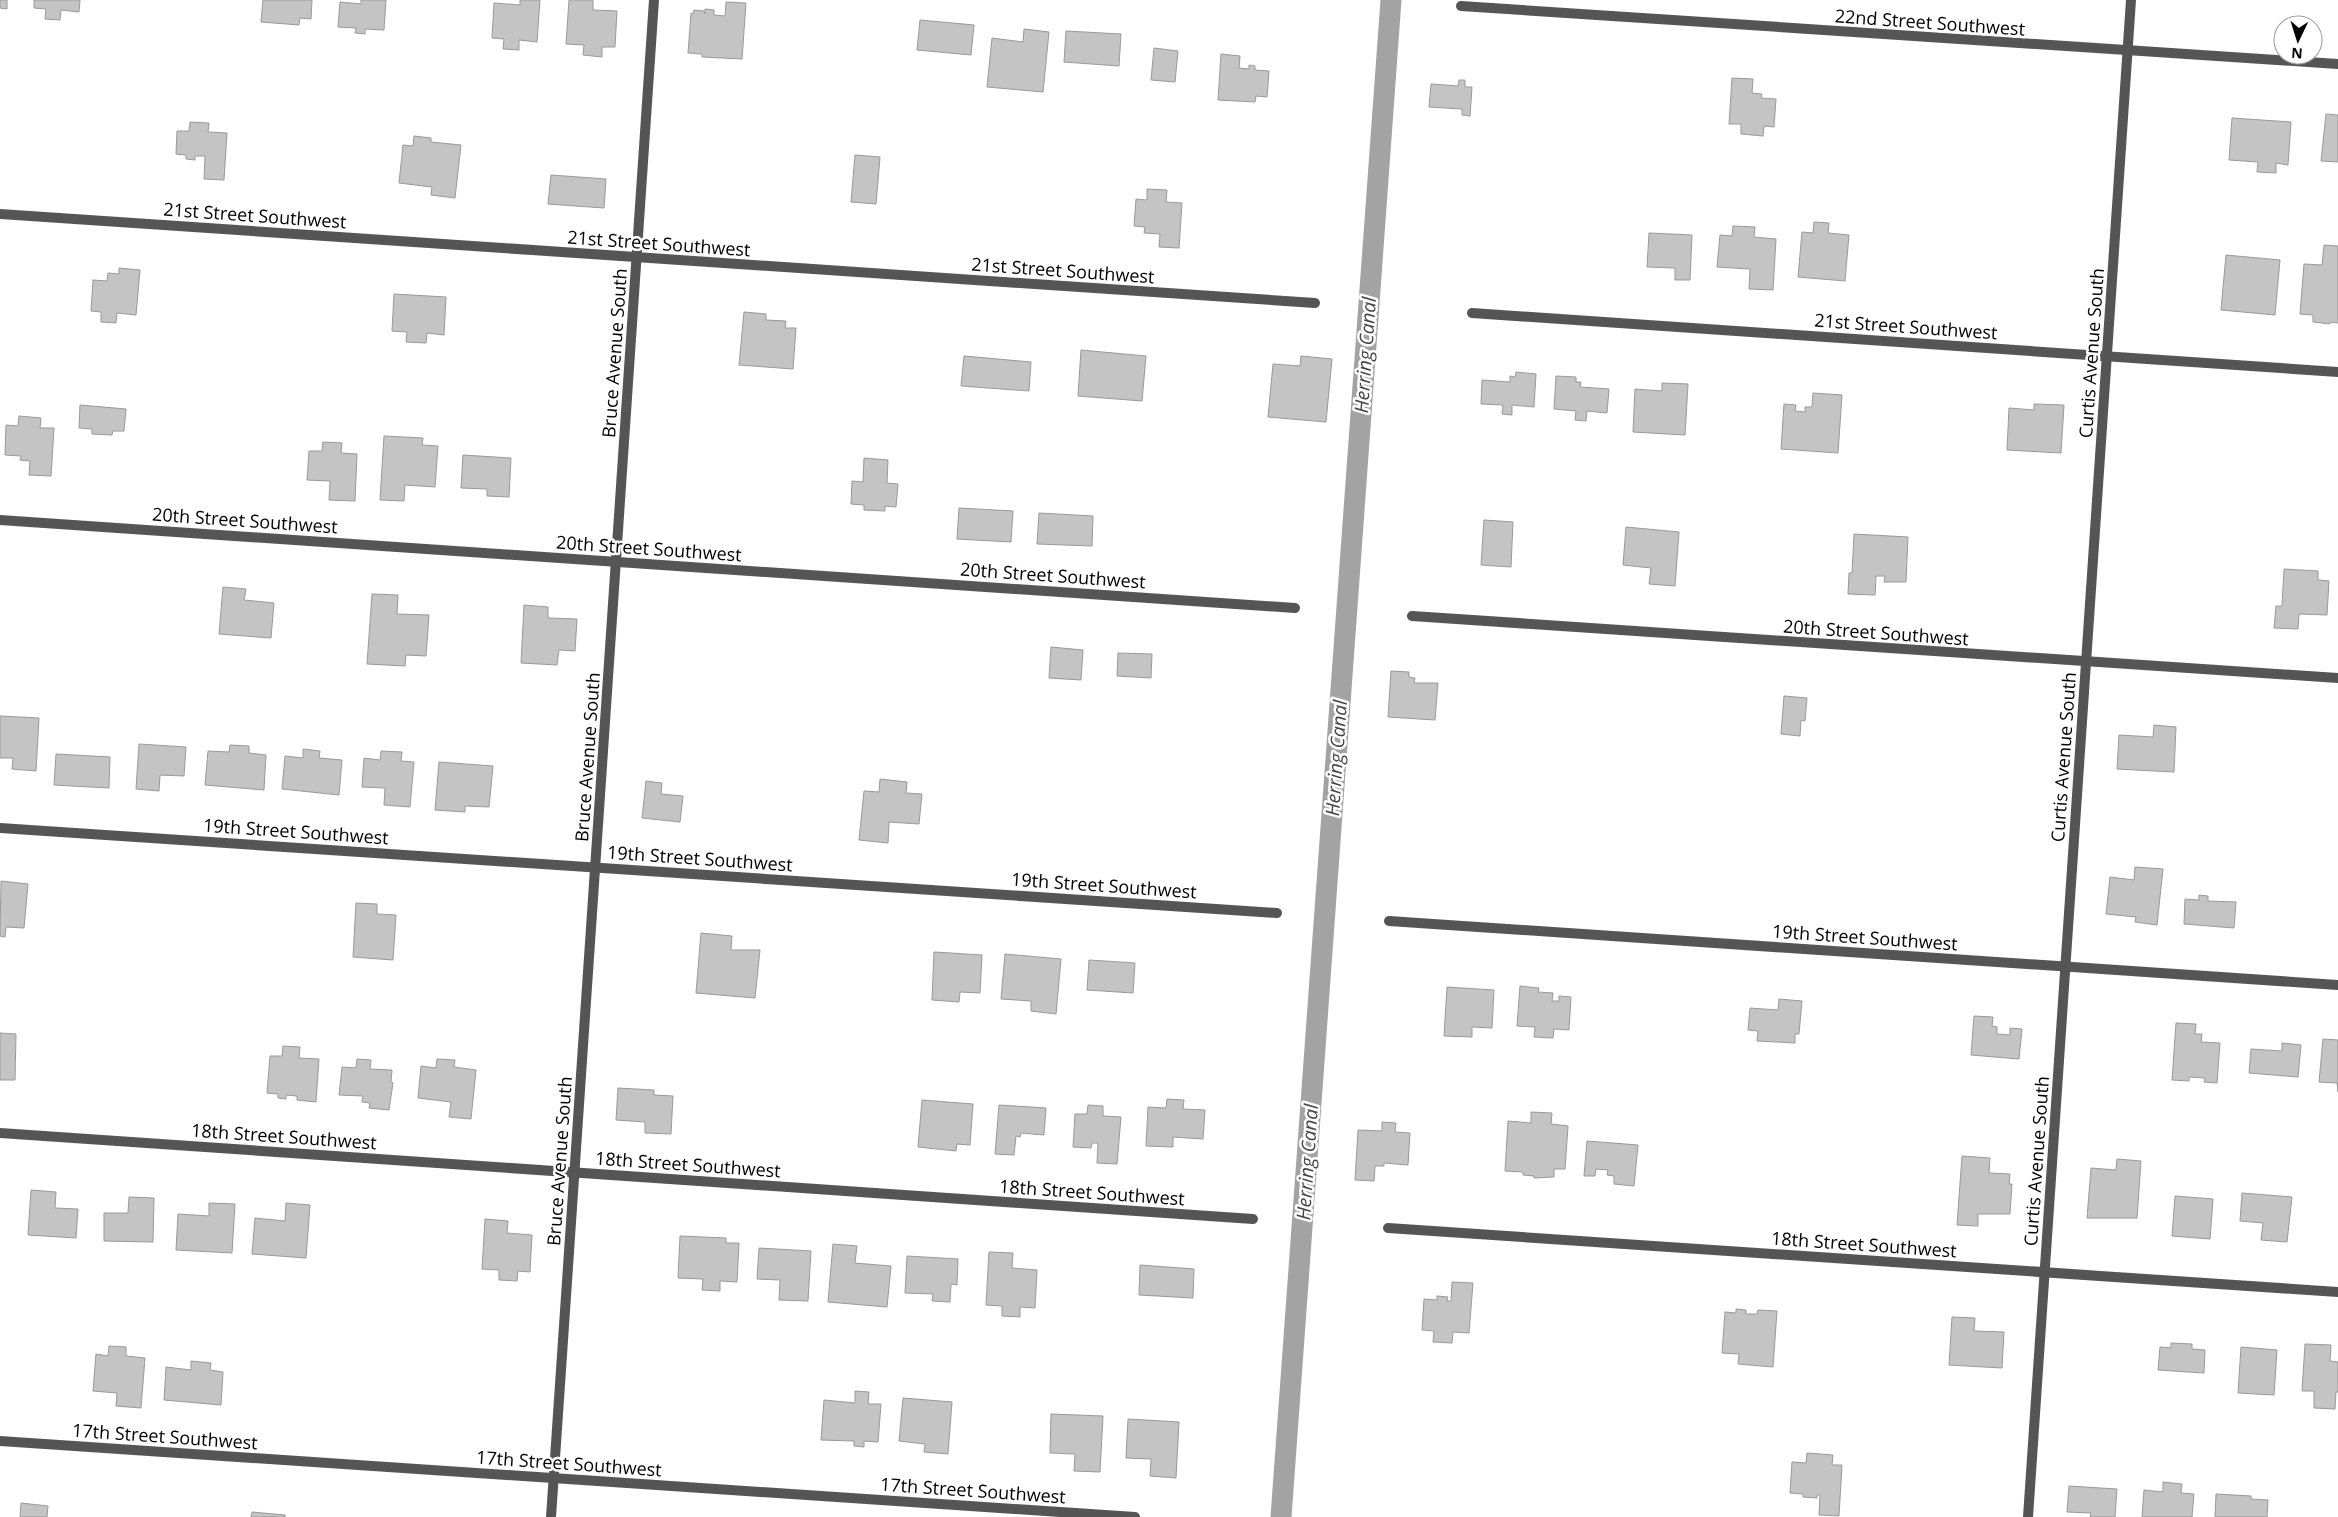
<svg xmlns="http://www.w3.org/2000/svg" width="2338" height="1517" viewBox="0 0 2338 1517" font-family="'Open Sans',sans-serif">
  <rect width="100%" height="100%" fill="#fff"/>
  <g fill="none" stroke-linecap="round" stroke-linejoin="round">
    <polyline stroke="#a3a3a3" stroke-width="21" points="1281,1517 1391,0"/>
  </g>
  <g fill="#c4c4c4" stroke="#999">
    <polygon points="0,0 7,0 7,9 0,8"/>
    <polygon points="34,0 80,0 79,12 61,10 60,20 45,19 46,9 34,8"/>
    <polygon points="263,0 312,0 311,19 300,18 299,25 261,22"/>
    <polygon points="361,0 386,0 384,30 365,29 365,34 355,33 356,28 338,27 340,2 361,4"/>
    <polygon points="520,0 540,0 537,42 519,40 519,50 503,49 504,39 492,38 494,3 520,5"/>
    <polygon points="569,0 593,0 593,10 617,11 615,47 602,47 602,57 583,55 584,45 566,44"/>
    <polygon points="726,2 746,3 742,59 702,57 702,54 688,53 691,13 693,14 694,10 704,11 705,14 705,9 714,10 714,15 725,16"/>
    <polygon points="920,20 974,25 971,55 917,50"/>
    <polygon points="1024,29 1049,32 1043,92 987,87 992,38 1023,42"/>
    <polygon points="1066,31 1121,34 1119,66 1064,62"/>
    <polygon points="1154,48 1178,51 1175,82 1151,80"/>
    <polygon points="1221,54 1240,56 1239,68 1249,69 1249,65 1255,66 1255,70 1269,71 1267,97 1256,96 1255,102 1218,100"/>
    <polygon points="1732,78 1753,79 1752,93 1762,94 1761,98 1776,99 1774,127 1764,126 1763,136 1741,134 1741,124 1729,124"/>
    <polygon points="1459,80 1465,80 1465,87 1472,87 1470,116 1462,115 1462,109 1429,107 1431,84 1458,86"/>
    <polygon points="2326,114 2338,115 2338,162 2321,161"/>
    <polygon points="2232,118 2291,122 2288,165 2276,163 2276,173 2257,172 2258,162 2229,160"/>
    <polygon points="190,122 209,123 208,132 227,133 224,180 204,179 205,156 195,156 195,160 186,159 186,155 176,154 177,131 189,131"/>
    <polygon points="414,136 431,138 431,142 461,145 455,198 431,195 432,187 399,183 403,145 413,146"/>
    <polygon points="855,155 880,157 876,204 851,202"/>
    <polygon points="551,175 606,179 604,208 548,204"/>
    <polygon points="1147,189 1167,190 1166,202 1182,203 1179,248 1159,247 1160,234 1144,233 1145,227 1134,226 1136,199 1147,200"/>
    <polygon points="1814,222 1829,223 1828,233 1849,235 1845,281 1798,277 1802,232 1813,233"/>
    <polygon points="1733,226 1755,227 1754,237 1776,239 1773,290 1749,289 1750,269 1717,267 1720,235 1732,236"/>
    <polygon points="1649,233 1692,235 1690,280 1675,280 1675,268 1647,267"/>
    <polygon points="2324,245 2338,246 2338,323 2330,322 2330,324 2313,322 2313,315 2300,314 2304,264 2322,265"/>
    <polygon points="2226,255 2280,260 2275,315 2221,310"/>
    <polygon points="119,268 140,270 136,315 117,313 116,323 101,322 101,312 91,311 93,280 107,281 108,273 119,274"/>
    <polygon points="394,294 446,297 444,335 427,333 426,343 406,342 407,332 392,331"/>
    <polygon points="744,312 766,314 766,320 786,321 785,328 796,328 793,369 739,365"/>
    <polygon points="1081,350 1146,356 1142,401 1078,396"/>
    <polygon points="964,356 1031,362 1029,391 961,386"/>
    <polygon points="1301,356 1332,359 1326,422 1268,417 1273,364 1300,366"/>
    <polygon points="1516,372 1536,374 1534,407 1512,405 1512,415 1502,414 1503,405 1481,404 1482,380 1510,382 1510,376 1515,377"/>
    <polygon points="1556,376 1576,377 1576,382 1581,382 1580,387 1609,389 1607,413 1587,411 1586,421 1575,420 1576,411 1554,409"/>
    <polygon points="1662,383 1688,384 1685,435 1633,432 1635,389 1662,391"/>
    <polygon points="1813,393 1842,395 1838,453 1781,449 1784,404 1796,405 1795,411 1805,412 1805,407 1812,407"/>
    <polygon points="2034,404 2064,405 2061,453 2007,450 2009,408 2034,410"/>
    <polygon points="80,405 126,409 124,431 113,431 112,435 92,434 92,429 79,428"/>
    <polygon points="19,416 41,418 40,428 54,428 51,476 29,475 30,461 20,460 21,456 5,455 6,425 18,426"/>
    <polygon points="384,436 423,438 422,445 438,446 435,487 405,485 404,501 380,500"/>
    <polygon points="323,442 342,443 341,453 357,454 355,501 329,500 330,481 307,480 309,451 322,451"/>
    <polygon points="463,455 511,458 509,497 487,496 487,489 461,488"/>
    <polygon points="864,458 888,460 887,483 898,484 896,507 885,506 885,511 864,510 864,505 851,504 852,481 863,482"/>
    <polygon points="959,508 1013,511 1011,542 957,539"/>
    <polygon points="1039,513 1093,516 1092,546 1037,544"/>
    <polygon points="1484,520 1513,522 1511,567 1481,565"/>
    <polygon points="1626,527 1679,532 1675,586 1649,584 1651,568 1623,565"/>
    <polygon points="1854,534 1908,537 1906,582 1884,582 1885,576 1876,576 1875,595 1848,594 1849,573 1852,573"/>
    <polygon points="2284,569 2318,571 2318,580 2329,581 2327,615 2299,614 2298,629 2274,628 2276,606 2282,606"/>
    <polygon points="223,587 246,589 244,600 274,603 271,638 219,634"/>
    <polygon points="372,594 398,595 397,614 429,615 426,656 406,655 405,666 367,664"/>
    <polygon points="524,605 548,607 548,618 577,619 575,651 559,650 557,665 521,663"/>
    <polygon points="1051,647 1083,650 1081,680 1049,678"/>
    <polygon points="1118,653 1152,654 1151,678 1117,676"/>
    <polygon points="1391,671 1409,672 1409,677 1415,678 1414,683 1438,683 1435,720 1388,717"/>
    <polygon points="1784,696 1807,698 1805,721 1801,720 1800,736 1781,734"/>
    <polygon points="0,716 39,718 36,771 12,769 13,758 0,758"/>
    <polygon points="2154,725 2176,727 2174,772 2117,769 2119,735 2153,737"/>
    <polygon points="139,744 186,747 184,776 160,775 159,791 136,789"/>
    <polygon points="230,745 249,746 249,753 266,755 264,790 205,785 208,751 229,752"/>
    <polygon points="303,749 320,751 319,758 342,760 339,795 282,789 285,756 303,758"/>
    <polygon points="381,751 402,752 401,761 414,762 410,807 384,805 385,788 362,787 364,758 380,760"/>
    <polygon points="56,754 110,757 109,788 54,785"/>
    <polygon points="439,762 493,766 489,807 465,806 465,812 435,810"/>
    <polygon points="880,779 907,782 906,793 922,794 919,824 889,822 888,843 859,840 864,791 879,792"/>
    <polygon points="646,781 662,783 661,794 683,796 680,822 642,818"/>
    <polygon points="2135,867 2163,869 2157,925 2135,922 2136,917 2106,914 2110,877 2134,880"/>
    <polygon points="1,881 28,884 24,928 6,927 5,937 0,936"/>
    <polygon points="2199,895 2208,896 2208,901 2236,902 2234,928 2184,924 2185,899 2199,900"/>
    <polygon points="356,903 377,904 377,914 396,915 393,960 353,957"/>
    <polygon points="701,933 732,936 731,950 760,950 755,998 696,993"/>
    <polygon points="934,952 982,955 980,993 960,992 959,1002 932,1000"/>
    <polygon points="1005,954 1061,959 1056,1014 1031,1011 1031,1001 1001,999"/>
    <polygon points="1089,960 1135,963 1133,993 1087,990"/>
    <polygon points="1520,986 1539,988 1538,992 1553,993 1552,1001 1559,1001 1559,996 1571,997 1569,1030 1554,1029 1553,1038 1534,1037 1535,1027 1517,1026"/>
    <polygon points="1447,987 1494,990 1492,1028 1472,1027 1472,1037 1444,1036"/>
    <polygon points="1779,999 1802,1001 1799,1034 1795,1034 1795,1043 1757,1041 1758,1031 1748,1030 1750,1008 1778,1010"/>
    <polygon points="1974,1016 1993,1017 1992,1026 1997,1027 1997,1034 2010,1035 2010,1028 2022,1029 2019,1059 1971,1055"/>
    <polygon points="2176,1023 2196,1024 2195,1034 2202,1034 2201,1042 2220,1043 2217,1083 2204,1082 2205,1078 2189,1077 2189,1081 2172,1080"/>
    <polygon points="0,1033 16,1034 15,1080 0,1080"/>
    <polygon points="2323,1039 2338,1040 2338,1092 2337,1083 2319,1082"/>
    <polygon points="2282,1043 2301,1045 2298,1077 2249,1073 2251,1049 2282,1051"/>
    <polygon points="283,1046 300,1047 299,1058 319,1059 316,1102 297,1100 297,1096 286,1095 286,1099 278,1098 278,1094 267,1093 270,1056 282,1056"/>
    <polygon points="357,1059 371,1060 370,1069 392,1070 391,1082 393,1083 389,1110 369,1108 370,1103 362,1102 363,1096 339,1095 342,1067 356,1068"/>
    <polygon points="437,1059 455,1060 454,1067 476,1070 471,1119 449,1117 451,1102 418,1098 421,1066 436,1068"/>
    <polygon points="618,1088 654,1090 654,1095 673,1096 671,1134 645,1133 645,1122 616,1120"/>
    <polygon points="1167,1099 1184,1100 1183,1109 1205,1110 1203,1139 1173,1137 1173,1147 1146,1146 1148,1107 1166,1108"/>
    <polygon points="922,1100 973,1104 970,1145 957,1144 956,1151 918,1147"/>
    <polygon points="999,1105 1046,1108 1044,1135 1021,1133 1020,1137 1016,1136 1014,1155 995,1154"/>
    <polygon points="1088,1105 1103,1106 1103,1116 1121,1117 1117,1164 1097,1163 1098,1143 1092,1143 1091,1148 1073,1147 1075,1114 1087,1114"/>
    <polygon points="1531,1112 1552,1113 1551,1124 1568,1126 1565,1169 1554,1169 1554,1177 1534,1178 1534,1176 1523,1175 1523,1172 1505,1171 1508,1121 1531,1123"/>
    <polygon points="1382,1122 1396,1123 1395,1132 1410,1133 1408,1165 1384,1163 1384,1166 1375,1166 1374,1181 1355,1180 1358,1130 1382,1131"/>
    <polygon points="1587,1141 1638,1145 1634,1186 1614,1184 1614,1176 1607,1175 1608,1170 1596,1169 1595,1176 1584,1176"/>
    <polygon points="1962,1156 1990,1158 1989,1173 2010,1174 2009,1184 2012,1184 2010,1214 1978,1214 1978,1226 1957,1225"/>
    <polygon points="2117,1159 2141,1161 2137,1218 2087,1218 2091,1168 2116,1170"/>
    <polygon points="31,1190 56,1192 55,1208 78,1209 76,1238 28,1235"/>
    <polygon points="2242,1193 2292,1197 2287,1242 2261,1240 2263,1223 2240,1221"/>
    <polygon points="2175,1196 2213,1199 2210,1239 2172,1236"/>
    <polygon points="129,1197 154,1198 153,1242 104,1241 104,1213 128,1213"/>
    <polygon points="209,1203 235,1204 232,1253 176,1250 178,1214 209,1216"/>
    <polygon points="286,1203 310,1205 306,1258 252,1254 255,1218 285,1221"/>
    <polygon points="485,1219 508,1221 507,1233 532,1235 530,1272 518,1271 517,1281 499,1280 499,1270 482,1269"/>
    <polygon points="680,1236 726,1238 726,1243 739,1243 737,1282 720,1281 720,1291 702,1290 703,1279 678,1278"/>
    <polygon points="833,1244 857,1246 855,1263 891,1266 887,1307 828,1302"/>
    <polygon points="759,1248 811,1251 808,1301 779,1300 780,1280 757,1279"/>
    <polygon points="989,1252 1013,1253 1012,1268 1037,1270 1035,1308 1020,1307 1020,1317 1002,1316 1002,1306 986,1305"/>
    <polygon points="907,1256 958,1259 957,1285 951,1284 950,1302 932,1301 933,1294 905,1293"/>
    <polygon points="1140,1265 1194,1269 1193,1298 1139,1295"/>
    <polygon points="1452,1282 1473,1283 1469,1333 1453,1332 1452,1343 1433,1342 1434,1331 1422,1330 1424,1299 1437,1300 1437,1296 1448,1297 1447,1301 1451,1301"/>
    <polygon points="1736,1309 1746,1310 1746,1314 1757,1314 1758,1310 1777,1311 1773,1367 1738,1364 1739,1354 1722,1353 1725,1312 1736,1313"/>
    <polygon points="1952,1317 1975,1318 1974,1331 2004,1332 2002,1368 1949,1365"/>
    <polygon points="2171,1343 2192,1344 2192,1349 2205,1350 2204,1373 2158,1370 2160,1347 2171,1348"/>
    <polygon points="2305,1344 2331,1345 2330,1361 2338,1362 2338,1392 2336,1392 2335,1409 2314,1408 2314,1391 2302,1391"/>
    <polygon points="109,1346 126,1347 126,1356 145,1358 141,1408 116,1406 117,1393 93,1391 96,1354 108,1356"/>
    <polygon points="2241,1347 2277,1350 2274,1395 2238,1393"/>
    <polygon points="191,1361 211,1363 210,1370 223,1372 221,1405 164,1400 166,1367 191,1370"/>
    <polygon points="855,1391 869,1392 868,1404 881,1404 878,1442 864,1441 864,1447 854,1446 854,1441 821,1440 824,1400 855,1403"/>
    <polygon points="903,1398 952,1402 948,1454 924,1452 925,1444 899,1441"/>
    <polygon points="1051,1414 1103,1416 1100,1472 1074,1471 1075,1454 1050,1453"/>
    <polygon points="1128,1419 1179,1422 1176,1478 1150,1476 1151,1459 1126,1458"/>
    <polygon points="1807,1453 1833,1455 1832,1465 1842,1465 1839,1516 1819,1515 1820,1495 1817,1495 1817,1498 1803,1497 1803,1494 1790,1493 1792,1462 1806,1463"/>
    <polygon points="2163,1482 2182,1484 2181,1493 2194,1494 2192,1517 2142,1517 2144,1490 2163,1492"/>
    <polygon points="2069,1486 2117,1489 2115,1517 2090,1517 2091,1513 2067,1512"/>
    <polygon points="2216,1494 2251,1496 2251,1499 2268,1500 2267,1517 2215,1517"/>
    <polygon points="21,1503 48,1506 47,1517 20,1517"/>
    <polygon points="252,1512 285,1515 285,1517 251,1517"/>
  </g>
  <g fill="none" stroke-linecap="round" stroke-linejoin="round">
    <g stroke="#555" stroke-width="10">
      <polyline points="1461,6 2338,64"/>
      <polyline points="0,214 1315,303"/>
      <polyline points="1472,313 2338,372"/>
      <polyline points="0,520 1295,608"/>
      <polyline points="1412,616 2338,678"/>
      <polyline points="0,828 1277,913"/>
      <polyline points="1389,921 2338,985"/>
      <polyline points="0,1133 1253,1219"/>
      <polyline points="1388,1228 2338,1292"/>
      <polyline points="0,1441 1135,1517"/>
      <polyline points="551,1517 654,0"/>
      <polyline points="2028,1517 2131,0"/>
    </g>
  </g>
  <g text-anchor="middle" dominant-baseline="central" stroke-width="5" stroke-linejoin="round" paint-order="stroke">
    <g font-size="18" fill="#000" stroke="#fff">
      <text transform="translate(1930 22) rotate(4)">22nd Street Southwest</text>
      <text transform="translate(255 215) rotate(4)">21st Street Southwest</text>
      <text transform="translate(659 243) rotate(4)">21st Street Southwest</text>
      <text transform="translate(1063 270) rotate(4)">21st Street Southwest</text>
      <text transform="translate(1906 326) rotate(4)">21st Street Southwest</text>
      <text transform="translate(614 353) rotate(-86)">Bruce Avenue South</text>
      <text transform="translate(2091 353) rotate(-86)">Curtis Avenue South</text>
      <text transform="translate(245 520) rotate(4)">20th Street Southwest</text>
      <text transform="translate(649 548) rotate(4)">20th Street Southwest</text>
      <text transform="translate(1053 575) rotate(4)">20th Street Southwest</text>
      <text transform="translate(1876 632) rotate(4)">20th Street Southwest</text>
      <text transform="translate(587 757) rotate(-86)">Bruce Avenue South</text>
      <text transform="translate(2063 757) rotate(-86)">Curtis Avenue South</text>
      <text transform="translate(296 831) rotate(4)">19th Street Southwest</text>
      <text transform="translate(700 858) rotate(4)">19th Street Southwest</text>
      <text transform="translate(1104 885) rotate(4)">19th Street Southwest</text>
      <text transform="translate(1865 937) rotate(4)">19th Street Southwest</text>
      <text transform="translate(284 1136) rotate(4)">18th Street Southwest</text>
      <text transform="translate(559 1161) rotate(-86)">Bruce Avenue South</text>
      <text transform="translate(2036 1161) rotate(-86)">Curtis Avenue South</text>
      <text transform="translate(688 1164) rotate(4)">18th Street Southwest</text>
      <text transform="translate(1092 1192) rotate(4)">18th Street Southwest</text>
      <text transform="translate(1864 1244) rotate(4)">18th Street Southwest</text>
      <text transform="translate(165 1436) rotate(4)">17th Street Southwest</text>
      <text transform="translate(569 1463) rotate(4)">17th Street Southwest</text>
      <text transform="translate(973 1490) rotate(4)">17th Street Southwest</text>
    </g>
    <g font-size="19" font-style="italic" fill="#444" stroke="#fff">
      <text transform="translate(1365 355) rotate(-86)">Herring Canal</text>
      <text transform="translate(1336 758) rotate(-86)">Herring Canal</text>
      <text transform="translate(1307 1162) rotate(-86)">Herring Canal</text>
    </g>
  </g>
  <g transform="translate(2298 40) rotate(184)"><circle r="24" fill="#ffffff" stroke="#999999"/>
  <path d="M0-4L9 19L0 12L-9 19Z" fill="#000000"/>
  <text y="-8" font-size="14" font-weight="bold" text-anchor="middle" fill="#000000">N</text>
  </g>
</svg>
